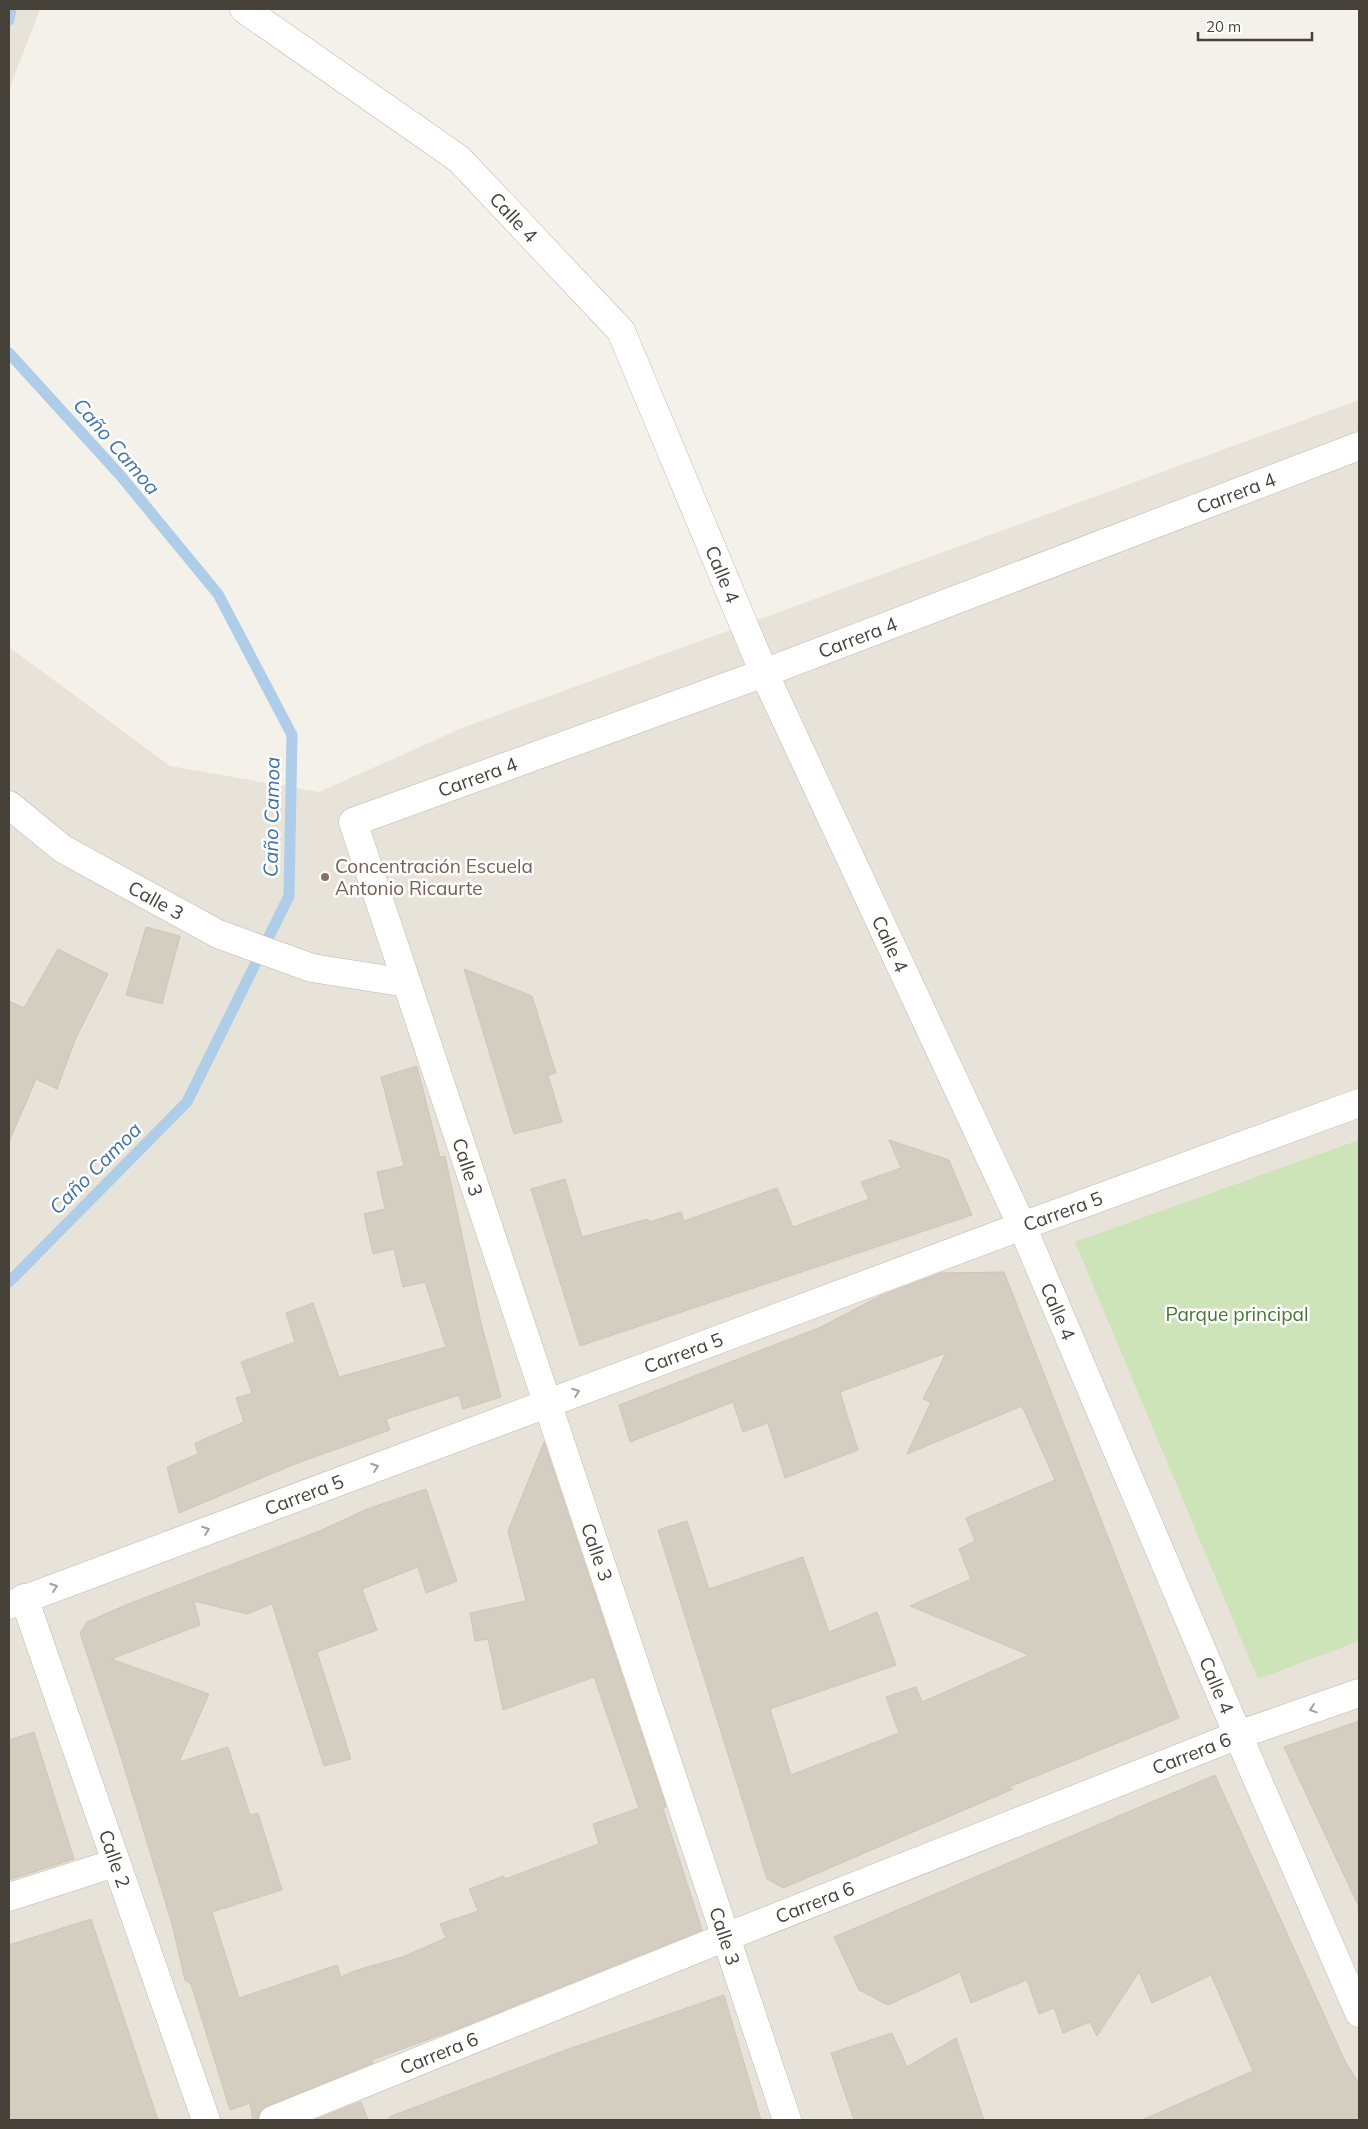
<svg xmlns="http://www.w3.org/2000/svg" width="1368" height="2129" viewBox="0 0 1368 2129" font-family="Mulish,sans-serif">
  <rect width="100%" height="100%" fill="#f3f1ea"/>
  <g fill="#e7e3d9">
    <polygon points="9,9 40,9 9,90"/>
    <polygon points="1359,400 1359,2120 9,2120 9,647 170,766 319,792 462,728"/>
  </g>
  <polygon fill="#cde3b8" points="1359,1140 1359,1641 1258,1679 1075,1242"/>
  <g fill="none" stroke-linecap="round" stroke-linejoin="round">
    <g stroke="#aecde9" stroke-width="11">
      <polyline points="9,20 11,9"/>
      <polyline points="9,353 120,475 218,594 292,735 289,896 187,1102 9,1282"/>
    </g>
  </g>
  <g fill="#d4cec1" stroke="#cec6b5">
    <polygon points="146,927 180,936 162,1004 126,995"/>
    <polygon points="58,949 108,974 75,1040 57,1089 36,1079 9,1142 9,1001 24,1008"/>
    <polygon points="464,969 532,996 556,1073 548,1075 562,1122 514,1134"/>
    <polygon points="417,1066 440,1157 445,1156 481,1323 501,1397 463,1409 459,1395 386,1419 390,1430 295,1464 179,1513 167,1467 198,1454 195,1443 244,1422 236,1398 252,1393 241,1362 295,1342 286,1313 313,1303 339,1377 446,1347 425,1282 403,1287 394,1249 373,1254 364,1214 385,1209 377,1172 404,1166 381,1077"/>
    <polygon points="889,1140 949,1160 972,1215 580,1346 531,1189 565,1179 582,1237 648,1219 649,1222 681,1212 684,1221 777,1188 793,1227 869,1199 861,1182 901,1168"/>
    <polygon points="1004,1272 1179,1718 1007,1788 1013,1789 783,1888 767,1879 658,1530 687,1521 709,1589 803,1557 829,1632 877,1612 896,1665 770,1709 791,1775 899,1733 886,1697 916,1687 922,1702 1029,1655 910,1606 971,1579 959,1549 975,1541 966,1518 1055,1480 1022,1406 907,1454 931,1402 923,1399 946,1353 840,1392 858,1450 785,1478 768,1423 743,1432 733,1402 630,1442 619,1405 821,1327 880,1296 941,1273"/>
    <polygon points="544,1442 666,1807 663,1809 702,1930 457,2029 372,2060 373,2063 267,2106 260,2111 258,2120 253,2120 250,2103 230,2110 191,1984 185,1980 172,1924 117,1744 80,1633 87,1622 128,1604 322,1530 367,1509 426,1489 457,1581 426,1593 418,1567 362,1589 377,1630 317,1652 351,1759 324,1766 272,1604 247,1614 194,1601 200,1625 111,1659 209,1694 179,1762 228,1747 250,1815 258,1813 282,1890 212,1912 239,1998 337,1965 341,1977 354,1971 405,1956 446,1938 440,1924 478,1911 469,1889 504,1876 505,1879 599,1844 593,1824 639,1808 594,1677 503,1710 488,1639 475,1641 470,1613 526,1601 508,1531"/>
    <polygon points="1359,1721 1359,1907 1284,1747"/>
    <polygon points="34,1732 74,1859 9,1880 9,1740"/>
    <polygon points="1215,1775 1345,2061 1359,2084 1359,2120 1142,2120 1253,2071 1211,1975 1152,2003 1139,1972 1097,2036 1090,2022 1063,2033 1054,2008 1039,2014 1027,1980 971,2003 960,1972 888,2005 859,1990 834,1937"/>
    <polygon points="91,1919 158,2120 9,2120 9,1945"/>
    <polygon points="724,1995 761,2120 390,2120 389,2117 563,2051"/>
    <polygon points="892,2033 907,2067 956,2038 984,2120 854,2120 831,2053"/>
    <polygon points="361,2102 368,2120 314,2120"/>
  </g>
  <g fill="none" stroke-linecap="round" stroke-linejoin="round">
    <defs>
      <g id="street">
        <path id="s1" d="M244,9l215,150 162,172 143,342 258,553 216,509 121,278"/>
        <path id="s2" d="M9,805l54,44 155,85 94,34 95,15"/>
        <path id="s3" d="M24,1598l182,522"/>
        <path id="s4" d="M9,1605l1013,-379 337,-123"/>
        <polyline points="9,1897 115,1863"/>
        <path id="s5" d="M273,2120l453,-183 512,-202 121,-42"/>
        <path id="s6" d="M787,2120l-434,-1298 411,-149 595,-227"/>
      </g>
    </defs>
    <use href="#street" stroke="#beb9ae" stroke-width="29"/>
    <use href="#street" stroke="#fff" stroke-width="28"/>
  </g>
  <defs><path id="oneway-chevron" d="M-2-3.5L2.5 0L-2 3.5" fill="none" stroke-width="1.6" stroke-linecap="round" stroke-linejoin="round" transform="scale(1.25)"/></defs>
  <g stroke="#a3a09c">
    <use href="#oneway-chevron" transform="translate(576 1392) rotate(-20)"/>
    <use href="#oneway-chevron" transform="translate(375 1467) rotate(-20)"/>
    <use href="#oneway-chevron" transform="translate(206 1530) rotate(-20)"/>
    <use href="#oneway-chevron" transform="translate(54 1587) rotate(-20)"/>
    <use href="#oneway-chevron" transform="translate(1313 1709) rotate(161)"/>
  </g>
  <circle fill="#8d6e63" stroke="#fff" stroke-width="2" cx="325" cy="877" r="5"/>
  <g text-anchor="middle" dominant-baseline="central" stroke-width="5" stroke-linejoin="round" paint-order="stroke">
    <g font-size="19" fill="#474239" stroke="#fff">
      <text stroke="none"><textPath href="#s1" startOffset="342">Calle 4</textPath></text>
      <text stroke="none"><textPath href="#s6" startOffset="2311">Carrera 4</textPath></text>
      <text stroke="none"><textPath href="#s1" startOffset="762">Calle 4</textPath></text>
      <text stroke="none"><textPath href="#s6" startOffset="1906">Carrera 4</textPath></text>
      <text stroke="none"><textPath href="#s6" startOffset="1501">Carrera 4</textPath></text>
      <text stroke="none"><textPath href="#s2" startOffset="176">Calle 3</textPath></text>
      <text stroke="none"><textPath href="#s1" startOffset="1168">Calle 4</textPath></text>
      <text transform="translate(468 1167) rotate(72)">Calle 3</text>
      <text stroke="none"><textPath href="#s4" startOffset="1125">Carrera 5</textPath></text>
      <text stroke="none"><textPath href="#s1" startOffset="1572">Calle 4</textPath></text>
      <text stroke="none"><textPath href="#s4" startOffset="720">Carrera 5</textPath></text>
      <text stroke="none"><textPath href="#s4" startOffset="315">Carrera 5</textPath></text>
      <text transform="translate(597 1552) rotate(71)">Calle 3</text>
      <text stroke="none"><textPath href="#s1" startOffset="1978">Calle 4</textPath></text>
      <text stroke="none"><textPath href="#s5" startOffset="989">Carrera 6</textPath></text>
      <text stroke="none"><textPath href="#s3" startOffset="276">Calle 2</textPath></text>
      <text stroke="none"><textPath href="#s5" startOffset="584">Carrera 6</textPath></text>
      <text transform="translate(725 1936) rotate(72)">Calle 3</text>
      <text stroke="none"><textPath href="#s5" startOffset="179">Carrera 6</textPath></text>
    </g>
    <g font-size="19" fill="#785e54" stroke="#fff" text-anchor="start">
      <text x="335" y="866">Concentración Escuela<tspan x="335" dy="22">Antonio Ricaurte</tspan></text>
    </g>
    <g font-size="19" fill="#467332" stroke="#fff">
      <text x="1237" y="1314">Parque principal</text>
    </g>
    <g font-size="20" font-style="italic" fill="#3d73a8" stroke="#fff">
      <text transform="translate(117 446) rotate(49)">Caño Camoa</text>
      <text transform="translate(271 817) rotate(-89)">Caño Camoa</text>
      <text transform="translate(95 1168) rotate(-45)">Caño Camoa</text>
    </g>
  </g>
  <rect width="1368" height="2129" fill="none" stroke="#474239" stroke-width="20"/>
  <path d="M1198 32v8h114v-8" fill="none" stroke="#474239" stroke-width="2.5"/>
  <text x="1206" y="32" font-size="15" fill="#474239" stroke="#ffffff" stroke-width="4" paint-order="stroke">20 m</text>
</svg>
